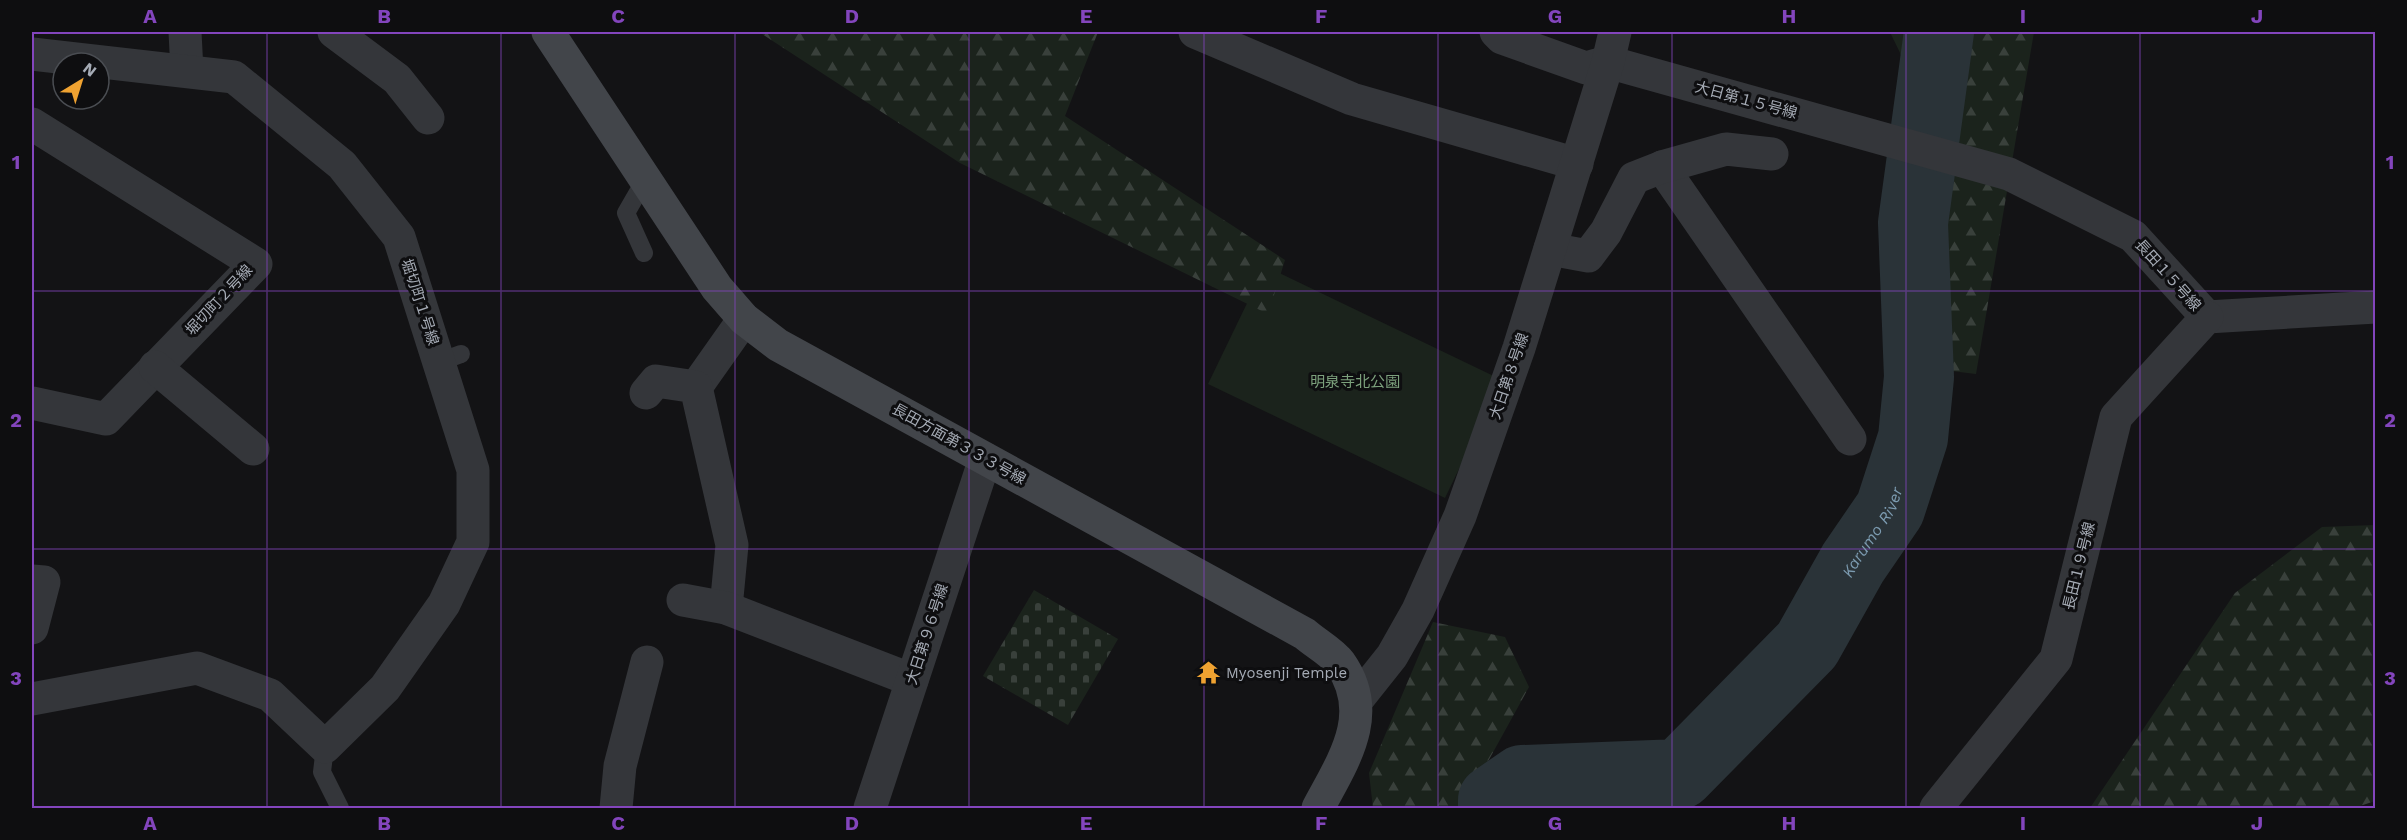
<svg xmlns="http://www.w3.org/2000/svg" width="2407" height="840" viewBox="0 0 2407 840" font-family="'Work Sans','Noto Sans JP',sans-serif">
  <defs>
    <pattern id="forest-firs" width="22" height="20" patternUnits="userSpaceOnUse" patternTransform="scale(1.5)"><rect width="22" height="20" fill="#1b231c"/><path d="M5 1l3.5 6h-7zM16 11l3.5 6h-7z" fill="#39403b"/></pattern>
    <pattern id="cemetery-stones" width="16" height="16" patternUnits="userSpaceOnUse" patternTransform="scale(1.5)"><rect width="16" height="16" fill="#1b231c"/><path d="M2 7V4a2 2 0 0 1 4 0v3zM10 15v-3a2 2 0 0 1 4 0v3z" fill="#39403b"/></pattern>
  </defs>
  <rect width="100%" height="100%" fill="#131315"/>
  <polygon fill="#1b231c" points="1265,266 1502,380 1445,498 1208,384"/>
  <g fill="url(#forest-firs)">
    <polygon points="759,32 1098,32 1065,116 1285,260 1268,314 960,163"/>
    <polygon points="1890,32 2034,32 1976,374 1920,367 1918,90"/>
    <polygon points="2375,525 2375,801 2354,808 2090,808 2235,593 2322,527"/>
    <polygon points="1433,622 1505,637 1529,687 1475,785 1480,808 1373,808 1369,773"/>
  </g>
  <polygon fill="url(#cemetery-stones)" points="1034,590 1118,639 1068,725 983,676"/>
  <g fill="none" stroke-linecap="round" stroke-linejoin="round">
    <path stroke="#2a3338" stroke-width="70" id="s1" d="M1493,808v-8l29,-20 158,-6 127,-129 46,-82 37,-54 23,-71 6,-61 -6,-154 26,-191"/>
    <g stroke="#34363a" stroke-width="18">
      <polyline points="644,253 626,213 645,180"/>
      <polyline points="439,362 461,354"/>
      <polyline points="325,747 322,772 340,808"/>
    </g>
    <g stroke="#34363a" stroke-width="33">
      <polyline points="185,32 187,71"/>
      <polyline points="334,32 397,79 428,118"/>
      <polyline points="1195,32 1352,99 1577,164"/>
      <polyline points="1496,32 1502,38 1586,68 1608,62 2009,174 2133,236 2207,317 2376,307"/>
      <polyline points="32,54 234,77 342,165 399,237 473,470 473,542 444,604 385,688 325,747 270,695 197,668 32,699"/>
      <polyline points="32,124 256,264 106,419 32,403"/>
      <polyline points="1662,167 1850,439"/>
      <polyline points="1550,249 1588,256 1606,232 1634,178 1662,167 1726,149 1772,154"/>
      <polyline points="155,367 253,449"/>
      <polyline points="696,387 744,319"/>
      <polyline points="646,393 656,381 696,387 732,545 726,608"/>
      <polyline points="32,581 44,582 32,628"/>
      <polyline points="683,600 726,608 912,680"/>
      <polyline points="1357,700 1392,656 1418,610 1460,516 1519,348 1608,62 1615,32"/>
      <polyline points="616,808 620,766 647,662"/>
      <polyline points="870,808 985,459"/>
      <polyline points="1936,808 2056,659 2116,417 2207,317"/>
    </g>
    <path stroke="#42454a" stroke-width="33" d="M548,32l169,256 27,31 34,26 527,289c10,9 27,18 35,29 36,51 3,98 -22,145"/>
  </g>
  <path fill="none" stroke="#8345bd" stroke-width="1.5" stroke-opacity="0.55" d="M267,32v776M501,32v776M735,32v776M969,32v776M1204,32v776M1438,32v776M1672,32v776M1906,32v776M2140,32v776M32,291h2344M32,549h2344"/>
  <defs>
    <symbol id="temple-bare" viewBox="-9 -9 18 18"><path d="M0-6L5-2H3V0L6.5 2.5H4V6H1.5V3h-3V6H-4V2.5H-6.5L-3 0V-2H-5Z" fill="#efa231" stroke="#0e0e10" stroke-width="2.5" paint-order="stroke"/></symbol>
  </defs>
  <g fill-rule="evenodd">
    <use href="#temple-bare" x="1192" y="656" width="33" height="33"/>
  </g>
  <g text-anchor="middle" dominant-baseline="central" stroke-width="6" stroke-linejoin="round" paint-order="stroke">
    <g font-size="15" fill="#a5abb5" stroke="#0e0e10">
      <text transform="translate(1746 100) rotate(15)">大日第１５号線</text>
      <text transform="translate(2168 275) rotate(48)">長田１５号線</text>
      <text transform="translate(219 300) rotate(-47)">堀切町２号線</text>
      <text transform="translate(420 302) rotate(72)">堀切町１号線</text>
      <text transform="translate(1509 376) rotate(-71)">大日第８号線</text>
      <text transform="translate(959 444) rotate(29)">長田方面第３３３号線</text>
      <text transform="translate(2079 566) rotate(-76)">長田１９号線</text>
      <text transform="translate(927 634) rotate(-72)">大日第９６号線</text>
    </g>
    <g font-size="15" fill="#7ca07c" stroke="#0e0e10">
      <text x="1355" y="382">明泉寺北公園</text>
    </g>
    <g font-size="15" fill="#a5abb5" stroke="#0e0e10" text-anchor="start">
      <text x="1226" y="673">Myosenji Temple</text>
    </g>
    <g font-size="16" font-style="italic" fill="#7c9bb0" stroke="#0e0e10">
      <text stroke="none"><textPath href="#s1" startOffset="513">Karumo River</textPath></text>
    </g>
  </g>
  <rect width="2407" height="840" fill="none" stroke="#0e0e10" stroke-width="66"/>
  <g transform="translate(81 81) rotate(38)"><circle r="28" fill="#0e0e10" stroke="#4a4d52" stroke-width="1.5"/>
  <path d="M0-4.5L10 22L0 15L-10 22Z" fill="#efa231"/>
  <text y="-9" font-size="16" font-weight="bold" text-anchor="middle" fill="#a5abb5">N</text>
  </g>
  <rect x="33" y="33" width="2341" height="774" fill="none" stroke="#8345bd" stroke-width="2"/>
  <g font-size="20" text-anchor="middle" font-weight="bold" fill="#8345bd">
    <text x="150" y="23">A</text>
    <text x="384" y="23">B</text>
    <text x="618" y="23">C</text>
    <text x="852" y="23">D</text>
    <text x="1086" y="23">E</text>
    <text x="1321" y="23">F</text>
    <text x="1555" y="23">G</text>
    <text x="1789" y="23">H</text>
    <text x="2023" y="23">I</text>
    <text x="2257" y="23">J</text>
    <text x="16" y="169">1</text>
    <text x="2390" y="169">1</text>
    <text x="16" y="427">2</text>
    <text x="2390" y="427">2</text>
    <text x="16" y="685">3</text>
    <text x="2390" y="685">3</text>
    <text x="150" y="830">A</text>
    <text x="384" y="830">B</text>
    <text x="618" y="830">C</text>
    <text x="852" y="830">D</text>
    <text x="1086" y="830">E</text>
    <text x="1321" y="830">F</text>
    <text x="1555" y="830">G</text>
    <text x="1789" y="830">H</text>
    <text x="2023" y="830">I</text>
    <text x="2257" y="830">J</text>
  </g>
</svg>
